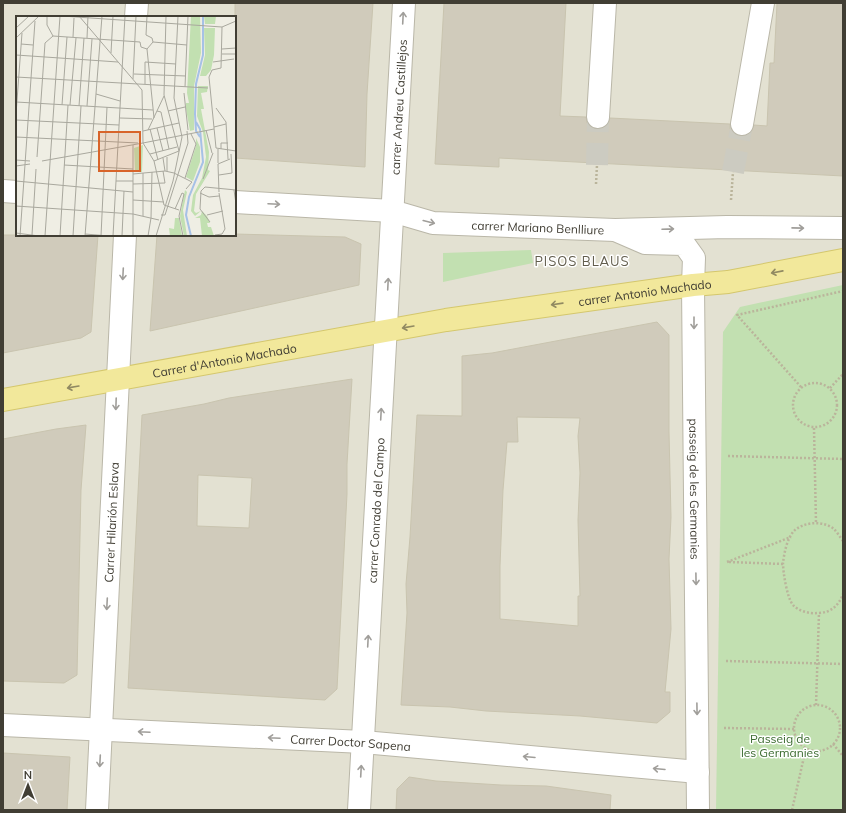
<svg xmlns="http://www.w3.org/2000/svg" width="846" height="813" viewBox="0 0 846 813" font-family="Mulish,sans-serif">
  <rect width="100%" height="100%" fill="#efeee4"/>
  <path fill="#e3e1d2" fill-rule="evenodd" d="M3,3h840v807h-840zM17,17h218v218h-218z"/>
  <g fill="#c2e0b1">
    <polygon points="531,250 533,263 443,282 443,253"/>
    <polygon points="843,285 843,810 716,810 723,332 740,307"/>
  </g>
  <g fill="#d0cbbb" stroke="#c9c4af" fill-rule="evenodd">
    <polygon points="235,3 373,3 367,94 365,167 235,158"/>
    <polygon points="444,3 566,3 560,116 586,117 587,123 591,127 598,129 603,128 608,124 610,118 730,124 730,129 734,133 740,136 746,136 751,132 754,125 767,126 770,63 774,63 777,3 843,3 843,176 499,158 499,167 435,164"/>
    <polygon points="235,234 345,237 361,244 359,285 150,331 157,235 235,235"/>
    <polygon points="3,235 98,235 91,332 81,338 3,353"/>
    <path d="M657,322l12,13v97l2,85 -2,42 2,70 -6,63h5v20l-13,11 -77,-7 -94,-5 -36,-4 -49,-2 6,-92 -1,-29 4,-47 7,-122 45,1v-60l30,-3zM517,417l63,1 -2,18 2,37 -2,47 2,76h-2v30l-78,-7v-53l3,-76 4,-48h11z"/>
    <path d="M352,379l-5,85v30l-10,195 -12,11 -197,-12 14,-273 62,-11 25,-6zM198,475l54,3 -3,50 -52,-2z"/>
    <polygon points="86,425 81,490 77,675 64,683 3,681 3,439 56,429"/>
    <polygon points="3,753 70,757 67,810 3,810"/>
    <polygon points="409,777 436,781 501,785 546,786 611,795 610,810 396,810 397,789"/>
  </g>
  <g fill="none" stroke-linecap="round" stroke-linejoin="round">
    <g stroke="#cccbc1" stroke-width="22" stroke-dasharray="22 11" stroke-linecap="butt">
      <polyline points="597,165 598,117"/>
      <polyline points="733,172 742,124"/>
    </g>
    <defs>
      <g id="minor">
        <polyline points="136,17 137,3"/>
        <polyline points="598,117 605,3"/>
        <polyline points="742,124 763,3"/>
        <polyline points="3,191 17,192"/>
        <path id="s1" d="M235,202l157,9 41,12 182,7 112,-3 116,1"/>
        <path id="s2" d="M615,230l30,13 39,1 10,14 -1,27 5,525"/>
        <path id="s3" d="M3,725l360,17 335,30"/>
        <path id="s4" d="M97,810l28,-575"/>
        <path id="s5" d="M359,810l45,-807"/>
      </g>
      <g id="major">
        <path id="s6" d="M3,400l443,-80 247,-35 35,-3 115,-22"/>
      </g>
    </defs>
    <use href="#minor" stroke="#bab7a8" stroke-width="24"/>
    <use href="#major" stroke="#d4c76d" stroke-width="24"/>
    <g stroke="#bab49b" stroke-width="2.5" stroke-dasharray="2 2" stroke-linecap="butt">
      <polyline points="596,184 597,165"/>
      <polyline points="731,200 733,172"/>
      <circle cx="815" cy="405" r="22"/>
      <polyline points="801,387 737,315 843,291"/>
      <polyline points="830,388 843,374"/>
      <polyline points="814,428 816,523"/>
      <polyline points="728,456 843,459"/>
      <path d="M843,541c-3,-4 -6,-9 -9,-12 -11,-9 -31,-7 -40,2 -7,7 -10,23 -11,32 0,9 4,35 10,42 5,6 17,9 25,8 13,0 21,-8 25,-19"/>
      <polyline points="727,562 791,537"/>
      <polyline points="729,562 783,564"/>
      <polyline points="726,661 843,664"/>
      <polyline points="816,705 819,613"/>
      <circle cx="817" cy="728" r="23"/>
      <polyline points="724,728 794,729"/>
      <polyline points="833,744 843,756"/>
      <polyline points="792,810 806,748"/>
    </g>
    <use href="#minor" stroke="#fff" stroke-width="22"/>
    <use href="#major" stroke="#f2e89b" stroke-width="22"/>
  </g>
  <defs><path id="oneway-shaft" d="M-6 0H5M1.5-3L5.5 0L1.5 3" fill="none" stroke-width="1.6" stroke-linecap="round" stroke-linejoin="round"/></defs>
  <g stroke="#a09e9a">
    <use href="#oneway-shaft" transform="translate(403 18) rotate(-87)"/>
    <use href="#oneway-shaft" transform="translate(274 204) rotate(3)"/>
    <use href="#oneway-shaft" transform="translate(429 222) rotate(14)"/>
    <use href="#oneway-shaft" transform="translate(798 228) rotate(1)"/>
    <use href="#oneway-shaft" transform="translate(668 229) rotate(-2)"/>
    <use href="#oneway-shaft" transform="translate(123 274) rotate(93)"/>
    <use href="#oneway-shaft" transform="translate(388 284) rotate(-87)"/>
    <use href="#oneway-shaft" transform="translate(694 323) rotate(90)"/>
    <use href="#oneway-shaft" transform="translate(116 404) rotate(92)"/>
    <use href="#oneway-shaft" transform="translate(381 414) rotate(-87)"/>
    <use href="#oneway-shaft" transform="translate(696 579) rotate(89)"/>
    <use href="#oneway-shaft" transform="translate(107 604) rotate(93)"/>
    <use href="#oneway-shaft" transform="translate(368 641) rotate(-87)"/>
    <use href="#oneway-shaft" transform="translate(697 709) rotate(89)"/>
    <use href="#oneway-shaft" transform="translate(144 732) rotate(-177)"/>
    <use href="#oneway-shaft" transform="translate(274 738) rotate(-177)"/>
    <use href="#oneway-shaft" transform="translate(529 757) rotate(-175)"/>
    <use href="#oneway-shaft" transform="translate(100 761) rotate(93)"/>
    <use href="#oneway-shaft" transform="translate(659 769) rotate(-175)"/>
    <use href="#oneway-shaft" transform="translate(361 771) rotate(-87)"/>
  </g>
  <g stroke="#918a62">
    <use href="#oneway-shaft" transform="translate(777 272) rotate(169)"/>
    <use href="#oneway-shaft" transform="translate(557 304) rotate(172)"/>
    <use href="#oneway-shaft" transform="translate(408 327) rotate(170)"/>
    <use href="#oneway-shaft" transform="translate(73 387) rotate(170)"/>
  </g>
  <g text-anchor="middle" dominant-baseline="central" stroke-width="3" stroke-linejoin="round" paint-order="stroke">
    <g font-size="12" fill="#413e34" stroke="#fff">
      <text stroke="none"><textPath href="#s5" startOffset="704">carrer Andreu Castillejos</textPath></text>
      <text stroke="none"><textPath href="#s1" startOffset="305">carrer Mariano Benlliure</textPath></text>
      <text stroke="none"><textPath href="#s6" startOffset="651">carrer Antonio Machado</textPath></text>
      <text stroke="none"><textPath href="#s6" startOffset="225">Carrer d'Antonio Machado</textPath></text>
      <text stroke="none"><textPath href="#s2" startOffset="320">passeig de les Germanies</textPath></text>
      <text stroke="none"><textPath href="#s5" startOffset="300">carrer Conrado del Campo</textPath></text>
      <text stroke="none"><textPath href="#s4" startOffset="288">Carrer Hilarión Eslava</textPath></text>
      <text stroke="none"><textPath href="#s3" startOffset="348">Carrer Doctor Sapena</textPath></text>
    </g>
    <g font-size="12" fill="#3b6b2f" stroke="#fff">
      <text x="780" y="738">Passeig de<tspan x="780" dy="14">les Germanies</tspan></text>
    </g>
    <g font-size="13" letter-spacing="1" fill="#625d4d" stroke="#fff">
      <text x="582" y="261">PISOS BLAUS</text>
    </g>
  </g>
  <g transform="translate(16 16)">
    <rect width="220" height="220" fill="#efeee4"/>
    <path d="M175,0h9l1,37 -7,33v44l-4,1 -4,-22v-6h3l-2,-10zM188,0h12l-1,8h-10zM188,12h11l-1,27 -3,15 -5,6h-6l5,-21zM182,70h10l-1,6 -6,1 3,16h-3l8,43 -1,18 2,1 -14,23 -2,17 2,2 5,-2 -6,5 -4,-5 2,-16 9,-17 4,-21 -3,-25 -6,-16zM180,122l4,9v15l-7,19 -7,-4 10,-31zM127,129l-1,27h-7l-1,-24zM169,174l2,2 -4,18 4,26h-3l-4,-20zM186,195l5,5 3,7h-3l1,4h3l3,9h-12l-2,-18h-5l6,-3zM159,202h4l3,18h-12l-1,-8 5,1z" fill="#c2e0b1"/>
    <path fill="none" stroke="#a6c1e6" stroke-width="2" d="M184,121l-4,-6 -1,-17 1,-30 7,-29v-39M175,220l-5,-21 3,-18 14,-35 -3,-33 -4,-7"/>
    <path fill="none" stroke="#a9a89e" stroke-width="1" d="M46,0l160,11 14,-6M150,0l-2,79 15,56M0,12l13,-12M37,20l87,6 1,5 6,2 6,-7 -1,-4 -6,-3 1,-19M57,21l1,-19M0,22l23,-22M71,22l1,-22M137,26l34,3M5,28l12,1M131,33l7,69M206,33l14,-1M95,37l2,-37M206,38h14M0,39l102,7M197,46l21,-3M118,58l52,2M0,61l192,11M117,63l3,-63M129,68v-22l31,2M169,71l3,-71M168,77l4,37M80,78l24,7M0,86l137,8M46,89l5,-68M54,89l6,-67M63,90l5,-68M71,90l5,-67M200,92l10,14 2,37M141,95l4,1 8,37M152,95l17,-4M0,98l6,-81M104,102l32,1M0,104l103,5M198,111l12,-3M141,112l6,23M134,113l8,31M132,114l16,-34M190,114l6,23M127,115l36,-8M0,121l122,6M127,127l71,-14M127,127l11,18 10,44 15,5M117,129v91M200,132l-7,-71 3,-7 9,-2 1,-41M200,132l20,3M205,133v-6h7M134,138l27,-7M21,141l8,-114 8,-7 -6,-11v-9M151,141v14M147,142l2,13M0,144l14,1M26,145l101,-18 -1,-53 -63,-74M138,145l25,-10M202,147v-14M48,149l69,4M0,150l14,-2M127,157v43M117,158l32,-3 9,2 18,9 -6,7M203,159l13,-2 -1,-19M169,162l11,-34 -5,-10M187,163l10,-26M0,165l117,11M100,165h17M117,168l32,-1 -2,-12M218,174l2,14M203,176l-1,-28 12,-5M166,177l2,1 -5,22 4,20M184,177l9,4 10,-1M203,177l6,36M117,184l31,2M0,190l117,8 26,6M159,193l7,-16M145,199h4l23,-72 -1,-12M191,199l16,-4M194,206l-10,-13 1,-18 4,-4 31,3M0,217l23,3M69,218l24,2M16,219l4,-66M199,219l7,-1 3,-5M4,220l15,-215M29,220l15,-220M44,220l8,-131M57,220l8,-130M69,220l17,-220M85,220l6,-129M97,220l12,-220M106,220l2,-45M132,220l3,-18 1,-46M140,220l17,-55 9,-44 -8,-39 4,-82"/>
    <path fill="#d8642a" fill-opacity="0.15" stroke="#d8642a" stroke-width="2" d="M83,116h41v39h-41z"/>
    <rect width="220" height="220" fill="none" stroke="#413e34" stroke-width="2"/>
  </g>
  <rect width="846" height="813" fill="none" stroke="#413e34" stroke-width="8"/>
  <g transform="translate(28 785)" stroke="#ffffff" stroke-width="3" paint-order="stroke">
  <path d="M0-3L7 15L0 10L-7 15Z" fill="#413e34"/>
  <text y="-6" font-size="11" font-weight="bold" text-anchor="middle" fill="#413e34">N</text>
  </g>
</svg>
